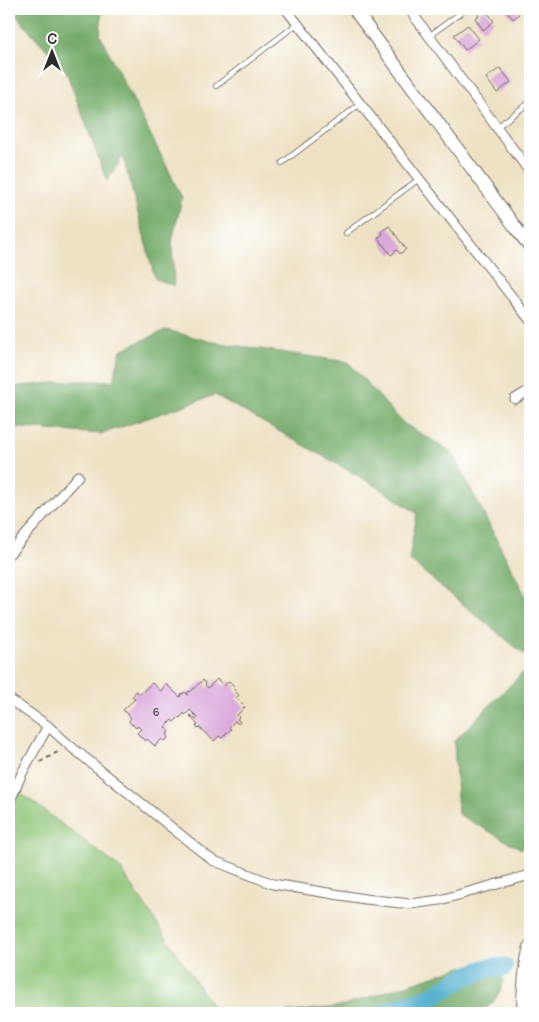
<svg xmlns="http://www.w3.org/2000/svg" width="539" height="1022" viewBox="0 0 539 1022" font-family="'Balsamiq Sans',sans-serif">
  <rect width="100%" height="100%" fill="#fff"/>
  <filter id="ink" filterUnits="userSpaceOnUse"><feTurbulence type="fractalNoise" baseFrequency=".02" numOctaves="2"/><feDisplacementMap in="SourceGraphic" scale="10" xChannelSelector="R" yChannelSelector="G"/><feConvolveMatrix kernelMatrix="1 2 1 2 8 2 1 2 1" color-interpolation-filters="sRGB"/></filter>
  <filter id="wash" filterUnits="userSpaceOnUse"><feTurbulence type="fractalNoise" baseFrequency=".0096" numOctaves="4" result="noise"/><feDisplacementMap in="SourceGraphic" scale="20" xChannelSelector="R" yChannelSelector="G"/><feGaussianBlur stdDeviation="1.12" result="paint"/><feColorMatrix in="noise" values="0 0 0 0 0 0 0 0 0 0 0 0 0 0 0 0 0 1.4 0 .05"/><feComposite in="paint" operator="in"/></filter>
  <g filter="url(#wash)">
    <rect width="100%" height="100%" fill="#eee2c4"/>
    <polygon fill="#8ec477" stroke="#5c7851" points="9,785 26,797 120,868 214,1009 215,1013 9,1013"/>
    <g fill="#72aa68" stroke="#4e6a4a">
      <polygon points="10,9 102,9 100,35 172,177 182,198 172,242 174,286 155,279 123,156 107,181 66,71"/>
      <polygon points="166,330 213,342 348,362 403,423 452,452 530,605 530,659 409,560 417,513 376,486 215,395 101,434 9,427 9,387 73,381 113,381 121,350"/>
      <polygon points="530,665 530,842 521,849 458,814 454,741"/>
      <path d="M477,966l16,4 9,4c2,11 1,13 -5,22 -12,22 -30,11 -49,17h-164l58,-7 119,-39z"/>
    </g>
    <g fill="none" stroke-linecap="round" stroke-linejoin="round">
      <polyline stroke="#4fafce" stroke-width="19" points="386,1013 432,996 469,975 488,968 504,967"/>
    </g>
    <g id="blocks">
      <g fill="#daa9dc">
        <polygon points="485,9 494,21 483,30 475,18 479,16 478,14 481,12 481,11"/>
        <polygon points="505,9 520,9 517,11 519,14 513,19"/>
        <polygon points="468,25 479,39 465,50 454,35"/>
        <polygon points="500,68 511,82 497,93 486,78"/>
        <polygon points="389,226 406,249 400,254 397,250 391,255 378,238 383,234 382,231"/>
        <polygon points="217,679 224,686 229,681 236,688 234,690 239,695 236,698 245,707 237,715 239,717 237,719 240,722 238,724 235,721 229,727 231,729 222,738 219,736 214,741 199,727 198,728 196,726 198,725 190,716 191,715 196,720 198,718 190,710 185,715 184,713 180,718 179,717 174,722 172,720 165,727 169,732 167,734 169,737 165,741 162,739 155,746 147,739 145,741 137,733 141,729 138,726 136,728 132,724 132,725 129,721 131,718 123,710 135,699 132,697 136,691 140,694 152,683 161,691 166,684 180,697 182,693 183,694 185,692 188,695 187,693 189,691 190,692 203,680 206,684 205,685 208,688"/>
      </g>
    </g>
  </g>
  <g filter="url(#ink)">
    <use href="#blocks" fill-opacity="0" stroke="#6f6b61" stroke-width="1"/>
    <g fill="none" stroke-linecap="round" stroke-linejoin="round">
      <defs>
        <g id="lane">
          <polyline points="429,36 466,9"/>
          <polyline points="216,86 297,24"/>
          <polyline points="497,127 530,102"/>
          <polyline points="282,163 360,104"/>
          <polyline points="346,233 419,179"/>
        </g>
        <g id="street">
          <polyline points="286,9 530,320"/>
          <polyline points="409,9 530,172"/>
          <polyline points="515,399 530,390"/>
          <polyline points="9,554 78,476"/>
          <polyline points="9,699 48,726 69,745 212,860 273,884 365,899 410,904 440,900 530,875"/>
          <polyline points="9,803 23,771 48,726"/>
        </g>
        <g id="secondary">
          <polyline points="354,9 530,247"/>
          <path d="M523,1013c0,-24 1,-43 7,-67"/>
        </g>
      </defs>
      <use href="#lane" stroke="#6f6b61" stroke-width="6"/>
      <use href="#street" stroke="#6f6b61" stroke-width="11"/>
      <use href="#secondary" stroke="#6f6b61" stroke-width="14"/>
      <polyline stroke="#6f6b61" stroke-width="2" stroke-dasharray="4 4" stroke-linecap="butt" points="40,762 61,750"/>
      <use href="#lane" stroke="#fff" stroke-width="4.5"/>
      <use href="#street" stroke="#fff" stroke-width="9"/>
      <use href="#secondary" stroke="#fff" stroke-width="12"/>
    </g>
  </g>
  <g text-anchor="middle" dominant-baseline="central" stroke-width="5" stroke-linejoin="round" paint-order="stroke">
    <g font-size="11" fill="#574a57">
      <text x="156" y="712">6</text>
    </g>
  </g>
  <rect width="539" height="1022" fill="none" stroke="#fff" stroke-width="30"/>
  <g transform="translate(52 52)" stroke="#ffffff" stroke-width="4" paint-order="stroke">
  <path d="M0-4L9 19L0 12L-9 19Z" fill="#2b2b2b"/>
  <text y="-8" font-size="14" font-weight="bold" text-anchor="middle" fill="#2b2b2b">С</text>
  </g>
</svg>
